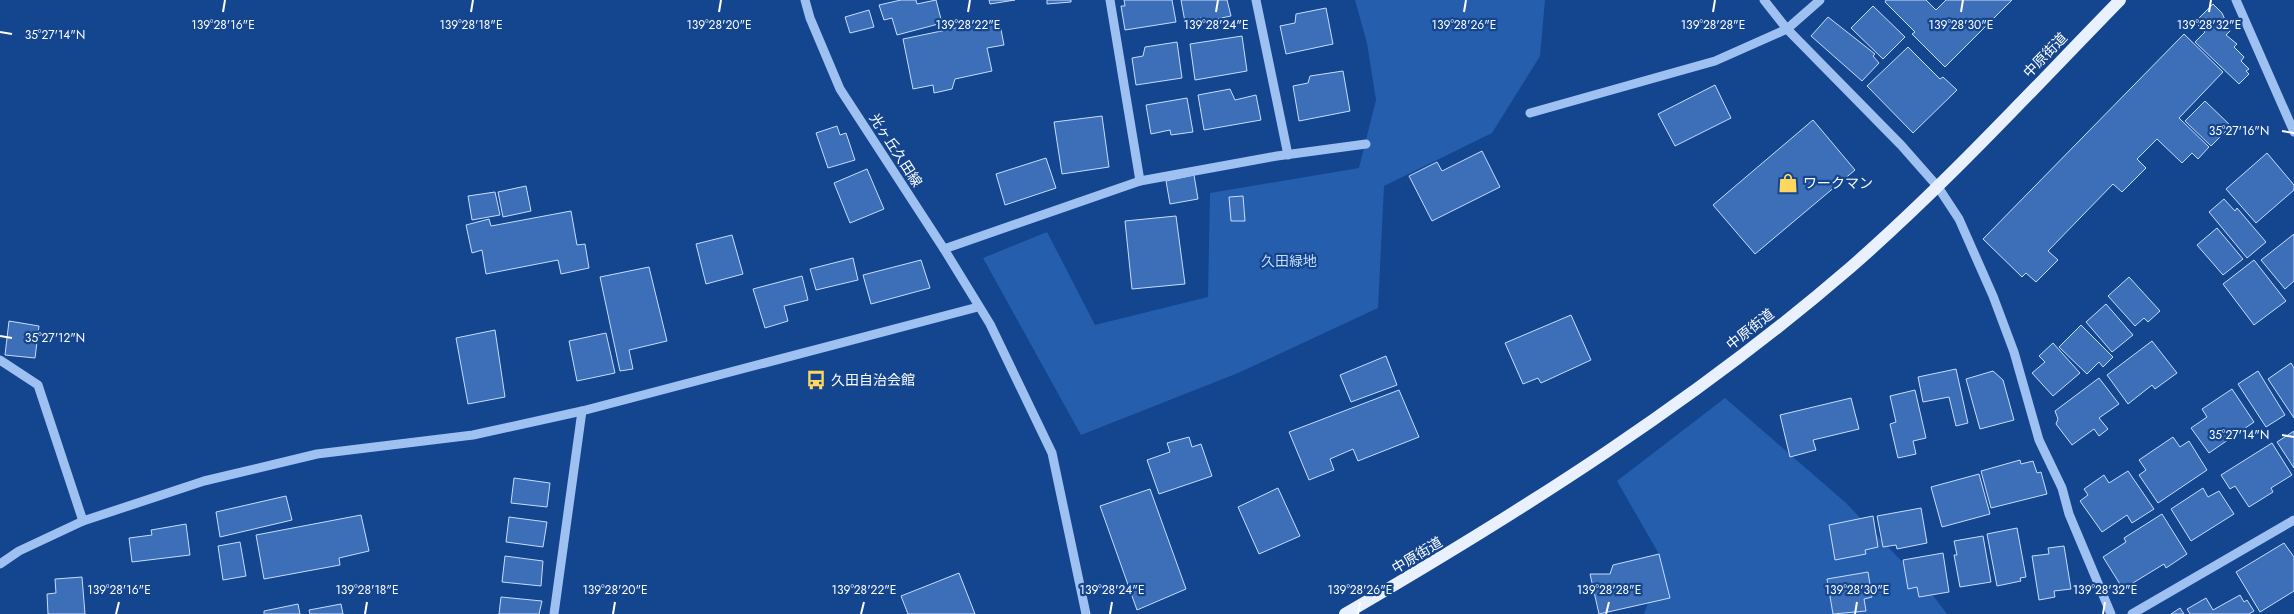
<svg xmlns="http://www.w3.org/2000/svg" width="2294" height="614" viewBox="0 0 2294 614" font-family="Jost,'Noto Sans JP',sans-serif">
  <rect width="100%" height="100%" fill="#14458f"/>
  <g fill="#265eae">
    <polygon points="1355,0 1545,0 1540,56 1492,133 1384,186 1378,308 1238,373 1081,435 983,258 1047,232 1095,325 1208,297 1210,193 1359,168 1376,100 1367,43"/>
    <polygon points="1725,398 1846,503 1928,589 1947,614 1644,614 1662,563 1659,554 1617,481"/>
  </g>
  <g fill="#3d6fb8" stroke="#c6dcfc">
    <polygon points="901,0 916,0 917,4 936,0 942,23 897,35 892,18 884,20 879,5"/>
    <polygon points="989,0 1015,0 990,4"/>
    <polygon points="1047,0 1071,0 1071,2 1047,4"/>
    <polygon points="1124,0 1172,0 1176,22 1125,30 1121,6 1125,6"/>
    <polygon points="1181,0 1227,0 1231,16 1202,22 1201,18 1185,22"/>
    <polygon points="1886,0 1926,0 1936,10 1946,0 2012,0 1945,67 1912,34 1915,32 1885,2"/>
    <polygon points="2213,4 2222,13 2230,31 2226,35 2237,44 2234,47 2244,57 2241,61 2249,69 2246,71 2249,74 2239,84 2195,42 2205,32 2195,22"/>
    <polygon points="1873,6 1905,37 1883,59 1851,28"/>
    <polygon points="1326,8 1333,44 1286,54 1280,26 1295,23 1296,14"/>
    <polygon points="869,10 874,27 850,33 845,17"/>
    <polygon points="1828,17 1875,54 1873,56 1879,63 1862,81 1811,36"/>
    <polygon points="999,19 1004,45 987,48 992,71 955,79 952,89 934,93 933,85 913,89 903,39"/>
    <polygon points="2184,34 2223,72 2179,118 2209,147 2198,159 2192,153 2182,163 2157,139 2137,159 2146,168 2122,192 2113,184 2048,251 2058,260 2036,282 2026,273 2022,277 1983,239"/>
    <polygon points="1242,36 1247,71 1195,80 1190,44"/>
    <polygon points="1177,42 1182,78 1136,85 1132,58 1143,56 1145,47"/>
    <polygon points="1908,47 1940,79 1943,77 1957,90 1913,133 1867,86"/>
    <polygon points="1343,71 1350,111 1299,121 1293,86 1308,83 1310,76"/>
    <polygon points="1715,85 1731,118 1675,146 1658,114"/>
    <polygon points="1230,89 1235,100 1256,95 1261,120 1204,130 1198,95"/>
    <polygon points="1187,98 1193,132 1171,135 1170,130 1151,134 1146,105"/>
    <polygon points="2205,101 2231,126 2211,146 2185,121"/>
    <polygon points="1102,116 1109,167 1062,174 1054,122"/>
    <polygon points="1813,120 1855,170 1755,254 1713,205"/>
    <polygon points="837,126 840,135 846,133 855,160 828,168 816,133"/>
    <polygon points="1482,151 1500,187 1432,221 1409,176 1437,162 1442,171"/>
    <polygon points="2267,153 2294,185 2294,190 2256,223 2226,189"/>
    <polygon points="1046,158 1056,188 1005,205 996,174"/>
    <polygon points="867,169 884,209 850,223 834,183"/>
    <polygon points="1194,175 1198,199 1170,204 1166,181"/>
    <polygon points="526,186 531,211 503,217 498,192"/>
    <polygon points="495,192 500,215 472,220 468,196"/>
    <polygon points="1243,196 1245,221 1231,221 1229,197"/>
    <polygon points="2224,199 2235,211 2237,208 2266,242 2247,258 2209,212"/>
    <polygon points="571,211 577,245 585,244 589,268 561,274 558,260 486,274 482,250 472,253 466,225 489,219 491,226"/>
    <polygon points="1176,216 1185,284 1132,289 1125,221"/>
    <polygon points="2217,228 2243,259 2223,275 2197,245"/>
    <polygon points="2294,234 2294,281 2285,289 2261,260"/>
    <polygon points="732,235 743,274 706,284 696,244"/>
    <polygon points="853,258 858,280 816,290 810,269"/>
    <polygon points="921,260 930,288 871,304 863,275"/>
    <polygon points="2254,260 2286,301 2254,325 2223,284"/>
    <polygon points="649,267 667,341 629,350 633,369 620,371 600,277"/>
    <polygon points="802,276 808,300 784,306 788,321 765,328 753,289"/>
    <polygon points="2129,277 2160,311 2148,322 2144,318 2135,326 2108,296"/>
    <polygon points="2106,304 2133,335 2112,352 2086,322"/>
    <polygon points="1571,315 1591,360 1541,383 1538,378 1523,384 1505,343"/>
    <polygon points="9,321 39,326 35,358 5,355"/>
    <polygon points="2081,325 2113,357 2103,367 2099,362 2087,374 2059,347"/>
    <polygon points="495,330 505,397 468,404 456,338"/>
    <polygon points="606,333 615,373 577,381 569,341"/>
    <polygon points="2152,341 2177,373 2155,389 2152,385 2128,404 2107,375"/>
    <polygon points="2053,343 2080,373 2053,396 2032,373 2045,362 2039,356"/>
    <polygon points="1386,356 1397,385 1351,402 1340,375"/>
    <polygon points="2291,363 2294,368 2294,418 2268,379"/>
    <polygon points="1956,369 1968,423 1956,426 1949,397 1923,402 1918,377"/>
    <polygon points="1993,371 2003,380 2014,420 1980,429 1966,379"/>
    <polygon points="2258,371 2285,415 2266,427 2238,384"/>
    <polygon points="2099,378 2119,404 2099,418 2108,429 2099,436 2094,429 2072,445 2056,424 2058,419 2055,411"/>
    <polygon points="2232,389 2254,422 2209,453 2191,428 2207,417 2202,409"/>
    <polygon points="1399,390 1419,437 1358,461 1353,449 1330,459 1334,470 1309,480 1289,432"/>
    <polygon points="1915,390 1926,438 1913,441 1916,454 1898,458 1890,424 1896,422 1890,396"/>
    <polygon points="1851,398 1859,429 1813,440 1816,450 1790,457 1780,415"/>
    <polygon points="2294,431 2294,468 2277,442"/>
    <polygon points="1189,437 1192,447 1201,444 1212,476 1159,494 1147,460 1170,452 1167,443"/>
    <polygon points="2173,437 2180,447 2189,441 2207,470 2158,503 2139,475 2146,470 2139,460"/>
    <polygon points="2272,443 2292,475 2271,488 2273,492 2249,507 2235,486 2230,489 2221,475"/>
    <polygon points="2020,460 2021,464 2033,461 2037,473 2041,472 2047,494 1991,508 1981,471"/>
    <polygon points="2128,471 2154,509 2132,523 2127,515 2102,532 2080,501 2088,495 2084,489 2104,475 2109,483"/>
    <polygon points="1979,474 1990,514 1942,527 1931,487"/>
    <polygon points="514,478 550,483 547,507 511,503"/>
    <polygon points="1278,488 1300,536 1259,554 1238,507"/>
    <polygon points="2203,488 2208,497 2219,491 2234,514 2191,541 2171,509"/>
    <polygon points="1150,489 1186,589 1137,610 1100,506"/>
    <polygon points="286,496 292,520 220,537 216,512"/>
    <polygon points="1921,508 1927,543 1897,549 1896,545 1883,547 1877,516"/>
    <polygon points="2162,514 2187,554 2166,568 2164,564 2123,589 2103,557 2126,542 2124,538"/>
    <polygon points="361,515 369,551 339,558 340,565 264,579 256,535"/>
    <polygon points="1873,516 1878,547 1865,550 1866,554 1835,560 1829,525"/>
    <polygon points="509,517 547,522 543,547 506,542"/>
    <polygon points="186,524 190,555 132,562 129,538 152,535 151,530"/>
    <polygon points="2017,528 2026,577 2020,578 2021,581 1997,586 1987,534"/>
    <polygon points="1983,536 1991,582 1960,587 1954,555 1957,555 1954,541"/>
    <polygon points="240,542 246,576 223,580 218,546"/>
    <polygon points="2284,543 2294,557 2294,591 2260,612 2236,572"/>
    <polygon points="2064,546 2071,589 2054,591 2055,597 2039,600 2032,556 2049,554 2048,548"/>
    <polygon points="1943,553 1949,592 1919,597 1917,587 1908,589 1903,560"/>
    <polygon points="1659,554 1670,598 1599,614 1590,574 1610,574 1613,565"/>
    <polygon points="505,556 543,561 541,586 502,582"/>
    <polygon points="1868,572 1872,597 1864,599 1866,611 1833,614 1827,579"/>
    <polygon points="959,573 975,614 908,614 901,596"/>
    <polygon points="82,577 85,614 48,614 47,594 56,593 55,579"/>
    <polygon points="2240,595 2244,602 2247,600 2254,611 2249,614 2190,614 2187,609 2206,598 2213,610"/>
    <polygon points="501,597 542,601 539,614 499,614"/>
    <polygon points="298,604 300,614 264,614 264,611"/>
    <polygon points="341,604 343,614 310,614 309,610"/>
    <polygon points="2180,608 2184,614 2171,614"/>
  </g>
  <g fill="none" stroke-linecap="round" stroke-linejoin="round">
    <g stroke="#9fc1f1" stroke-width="9">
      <polyline points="805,0 810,18 840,89 944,249 990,324 1052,453 1086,614"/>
      <polyline points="1110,0 1140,181"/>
      <polyline points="1256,0 1288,155"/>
      <polyline points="1764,0 1787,29 1901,145 1938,187 1959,219 1993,296 2014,352 2039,440 2062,488 2069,514 2111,614"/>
      <polyline points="2236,0 2294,132"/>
      <polyline points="1530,113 1715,61 1787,29 1820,0"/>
      <polyline points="944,249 1140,181 1277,156 1366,144"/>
      <polyline points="0,360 38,385 83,521"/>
      <polyline points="0,564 19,551 83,521 204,481 317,454 473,435 582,411 978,307"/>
      <polyline points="554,614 582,411"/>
      <polyline points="2132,614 2294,520"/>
    </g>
    <path stroke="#e9f1ff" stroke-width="12" d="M1345,614c177,-103 351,-213 506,-347 95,-83 181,-177 269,-267"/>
  </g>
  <path fill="none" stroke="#fff" stroke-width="2" d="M223,12l2,-12M471,12l2,-12M719,12l2,-12M968,12l2,-12M1216,12l2,-12M1464,12l2,-12M1713,12l2,-12M1961,12l2,-12M2209,12l2,-12M0,32l12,2M2282,131l12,2M0,336l12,2M2282,435l12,2M116,614l3,-12M365,614l2,-12M613,614l2,-12M861,614l3,-12M1110,614l2,-12M1358,614l2,-12M1606,614l3,-12M1855,614l2,-12M2103,614l2,-12"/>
  <defs>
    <symbol id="shop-bare" viewBox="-9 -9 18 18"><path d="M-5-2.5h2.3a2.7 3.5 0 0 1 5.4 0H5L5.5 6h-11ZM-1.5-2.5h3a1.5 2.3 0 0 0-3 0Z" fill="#ffd75f" stroke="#14458f" stroke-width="2.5" paint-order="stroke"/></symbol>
    <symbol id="bus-bare" viewBox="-9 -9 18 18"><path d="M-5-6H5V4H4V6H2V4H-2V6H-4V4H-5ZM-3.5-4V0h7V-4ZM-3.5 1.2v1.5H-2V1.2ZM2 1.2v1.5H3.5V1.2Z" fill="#ffd75f" stroke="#14458f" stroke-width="2.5" paint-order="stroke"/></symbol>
  </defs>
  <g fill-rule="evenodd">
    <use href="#shop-bare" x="1774" y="169" width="28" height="28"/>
    <use href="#bus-bare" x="802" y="366" width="28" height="28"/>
  </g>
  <g text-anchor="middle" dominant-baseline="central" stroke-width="4.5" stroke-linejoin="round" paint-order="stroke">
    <g font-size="14" fill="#fff" stroke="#14458f">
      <text transform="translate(2045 55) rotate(-46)">中原街道</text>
      <text transform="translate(896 150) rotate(57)">光ヶ丘久田線</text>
      <text transform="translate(1750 329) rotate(-38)">中原街道</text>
      <text transform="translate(1417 555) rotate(-31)">中原街道</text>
    </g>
    <g font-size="14" fill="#fff" stroke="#14458f" text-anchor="start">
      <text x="1803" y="183">ワークマン</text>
      <text x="831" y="380">久田自治会館</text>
    </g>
    <g font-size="14" fill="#c6dcfc" stroke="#14458f">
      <text x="1289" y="261">久田緑地</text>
    </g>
  </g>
  <g font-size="12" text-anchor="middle" fill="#fff" stroke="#14458f" stroke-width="4.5" stroke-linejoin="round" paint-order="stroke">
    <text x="223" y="29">139°28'16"E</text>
    <text x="471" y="29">139°28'18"E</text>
    <text x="719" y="29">139°28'20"E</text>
    <text x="968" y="29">139°28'22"E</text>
    <text x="1216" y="29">139°28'24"E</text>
    <text x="1464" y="29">139°28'26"E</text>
    <text x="1713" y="29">139°28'28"E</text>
    <text x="1961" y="29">139°28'30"E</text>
    <text x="2209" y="29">139°28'32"E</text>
    <text x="55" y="39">35°27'14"N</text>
    <text x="2239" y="135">35°27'16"N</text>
    <text x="55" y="342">35°27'12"N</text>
    <text x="2239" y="439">35°27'14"N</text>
    <text x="119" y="594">139°28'16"E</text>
    <text x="367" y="594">139°28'18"E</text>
    <text x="615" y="594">139°28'20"E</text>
    <text x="864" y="594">139°28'22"E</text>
    <text x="1112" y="594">139°28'24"E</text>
    <text x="1360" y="594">139°28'26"E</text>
    <text x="1609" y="594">139°28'28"E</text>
    <text x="1857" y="594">139°28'30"E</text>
    <text x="2105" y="594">139°28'32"E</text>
  </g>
</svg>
